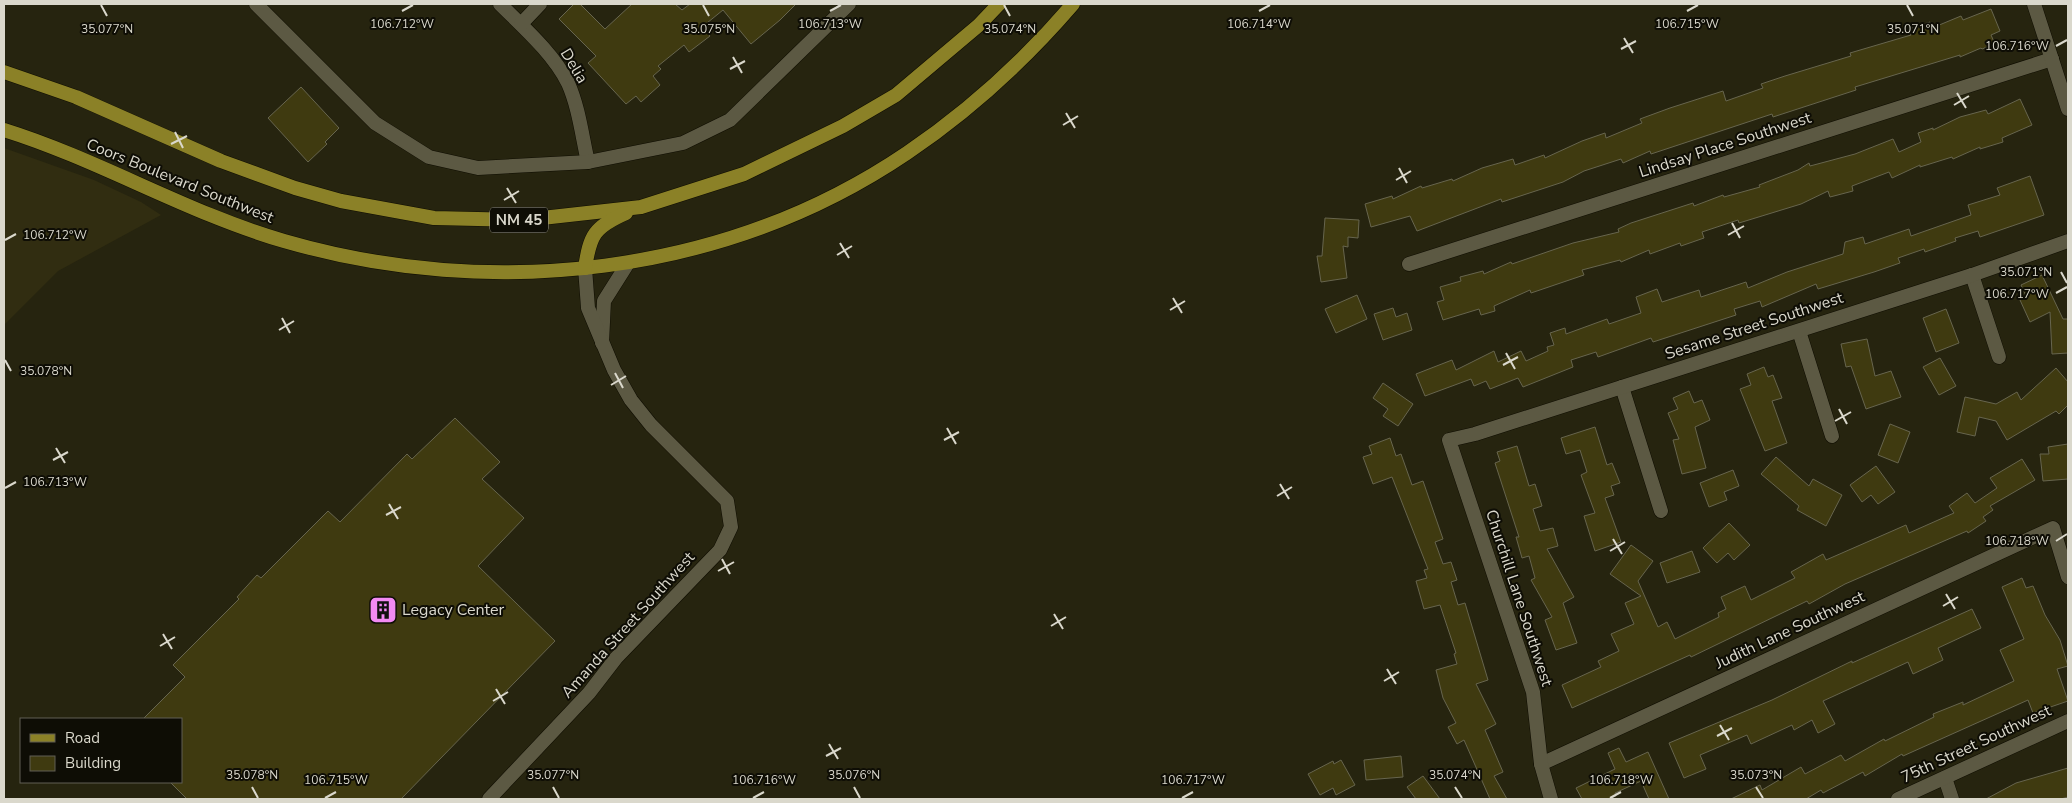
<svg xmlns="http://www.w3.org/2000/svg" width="2072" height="803" viewBox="0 0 2072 803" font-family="'Nunito Sans',sans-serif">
  <rect width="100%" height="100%" fill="#26240f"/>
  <polygon fill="#312d11" points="4,148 94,180 141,202 161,215 58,271 4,325"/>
  <g fill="#3f3a10" stroke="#67654e">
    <polygon points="574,4 580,4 605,29 632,4 675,4 682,10 690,4 796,4 780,20 751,44 723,10 702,27 710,36 689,52 684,45 658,66 661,69 653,76 660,85 641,102 636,96 626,104 588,63 596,56 559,19"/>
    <polygon points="1991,9 2000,31 1991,35 1995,44 1982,49 1981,48 1960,57 1960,55 1855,87 1856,90 1773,117 1772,114 1651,154 1650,151 1623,163 1621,159 1584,171 1563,182 1502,202 1501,199 1417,231 1410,216 1371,227 1365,204 1392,196 1393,199 1421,186 1422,188 1452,179 1453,181 1482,168 1513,159 1515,165 1544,155 1545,158 1582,141 1605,133 1606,138 1642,123 1640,119 1670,108 1723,91 1726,101 1763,88 1761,84 1785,76 1851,56 1850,53 1911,35 1909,29 1930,22 1932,28 1961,16 1963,20"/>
    <polygon points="301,87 339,128 325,142 327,144 308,162 268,118"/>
    <polygon points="2020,99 2032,125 2002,138 2003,142 1980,149 1980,147 1953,159 1952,157 1920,167 1920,165 1892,178 1889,172 1852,186 1853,191 1830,197 1828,191 1801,204 1739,223 1738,220 1702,232 1704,238 1681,246 1680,243 1650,254 1649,250 1621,262 1620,260 1582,270 1584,275 1531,293 1530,290 1494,306 1495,311 1481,315 1479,309 1443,320 1437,302 1444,300 1440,287 1461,281 1460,277 1483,271 1484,274 1511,262 1512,264 1573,243 1619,232 1618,229 1631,223 1693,203 1694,206 1723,195 1724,197 1760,187 1759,185 1798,170 1809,163 1810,166 1855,154 1893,139 1899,152 1921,142 1918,133 1933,128 1933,130 1960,117 1986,110 1988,114"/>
    <polygon points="2030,176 2044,215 1980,237 1978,231 1955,238 1956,241 1925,252 1924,249 1898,258 1900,263 1874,272 1818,289 1816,284 1762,307 1760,301 1734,309 1736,315 1653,342 1651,338 1598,357 1596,352 1571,360 1573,367 1523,387 1518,378 1490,389 1486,381 1474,386 1471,379 1425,396 1416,374 1452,360 1456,370 1494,351 1498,362 1521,351 1526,361 1548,351 1547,347 1554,345 1550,333 1565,328 1566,334 1607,319 1609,324 1641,313 1636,297 1657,289 1662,302 1699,290 1701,297 1746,282 1748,288 1787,272 1843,254 1845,242 1863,237 1865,244 1909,229 1911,236 1971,215 1968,205 2000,195 1997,188"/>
    <polygon points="1325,218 1359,220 1358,238 1348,237 1348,247 1343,246 1347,278 1321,282 1317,256 1322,256"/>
    <polygon points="2042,275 2063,319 2068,319 2068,353 2052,354 2050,312 2030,322 2020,300 2026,296 2021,285"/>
    <polygon points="1357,295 1367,319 1336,333 1325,309"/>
    <polygon points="1393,308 1396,317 1407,313 1412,330 1383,340 1374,314"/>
    <polygon points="1946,309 1959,343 1936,352 1923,318"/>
    <polygon points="1867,339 1875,376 1891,371 1901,397 1866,409 1851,366 1846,367 1841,344"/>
    <polygon points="1940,358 1956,386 1939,395 1923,367"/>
    <polygon points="1764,367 1768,377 1773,375 1782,398 1772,401 1787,443 1765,451 1740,389 1751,385 1747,374"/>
    <polygon points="2056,368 2068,382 2068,405 2059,414 2056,411 2007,440 1996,421 1979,417 1975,436 1957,432 1965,397 1996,404 2017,392 2021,400"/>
    <polygon points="1383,383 1413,404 1398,426 1383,416 1388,409 1373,398"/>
    <polygon points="1689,391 1694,403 1702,400 1710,420 1695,427 1706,468 1682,474 1673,440 1679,439 1668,413 1678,409 1673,398"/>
    <polygon points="455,418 500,462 482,479 524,518 478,566 555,641 401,799 187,799 170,782 181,782 181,719 143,719 185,677 173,665 239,599 237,597 257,575 261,578 328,511 340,522 407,454 412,459"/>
    <polygon points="1890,424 1910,432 1898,463 1878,455"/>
    <polygon points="1595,427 1607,465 1612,463 1620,483 1611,486 1614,495 1605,498 1621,542 1595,551 1584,516 1595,513 1581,475 1587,472 1580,450 1566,454 1561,438"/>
    <polygon points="1390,438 1396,456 1401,454 1412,485 1423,481 1443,539 1435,542 1443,564 1451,562 1457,580 1451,582 1458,605 1465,603 1488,680 1476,684 1496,724 1485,730 1503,772 1494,776 1507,799 1490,799 1464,740 1457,744 1448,727 1456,723 1443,698 1436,670 1457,664 1454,654 1456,653 1440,605 1424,609 1416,581 1427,578 1424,570 1428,569 1392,477 1373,484 1363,457 1372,454 1369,446"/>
    <polygon points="2068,444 2068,479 2043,481 2040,454 2049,454 2048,447"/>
    <polygon points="1517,446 1529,486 1535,484 1542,506 1533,509 1540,531 1553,528 1558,546 1547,549 1574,597 1563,603 1577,643 1556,650 1545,620 1552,617 1531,580 1535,578 1529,556 1522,558 1516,537 1519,537 1495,463 1500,461 1497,452"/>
    <polygon points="1776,457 1809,486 1813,479 1842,495 1826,526 1797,510 1799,506 1761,474"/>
    <polygon points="2022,459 2035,480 1990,506 1993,510 1983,517 1986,521 1968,533 1967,531 1845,584 1809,604 1807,601 1691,657 1690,655 1572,708 1562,685 1601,667 1598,661 1619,651 1611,634 1634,624 1625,603 1641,596 1610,574 1631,545 1653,561 1638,581 1658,627 1667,622 1675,639 1719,617 1718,613 1726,609 1721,597 1745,586 1751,600 1795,578 1791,572 1823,554 1826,560 1906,525 1909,533 1954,513 1949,506 1967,493 1975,503 1997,488 1990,478"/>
    <polygon points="1876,466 1895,492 1878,504 1871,495 1862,502 1850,485"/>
    <polygon points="1733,470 1739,486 1724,492 1727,500 1709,507 1700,483"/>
    <polygon points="1729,523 1750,545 1734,560 1728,553 1717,563 1703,548"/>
    <polygon points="1692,551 1700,572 1667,583 1660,563"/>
    <polygon points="2022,578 2026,588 2033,586 2045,615 2060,640 2068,666 2057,669 2068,701 2033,713 2028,700 1903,756 1902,754 1865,776 1863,772 1823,793 1821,790 1806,799 1731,799 1760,785 1762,790 1801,767 1805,774 1841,755 1845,761 1884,739 1885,741 1934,717 1933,714 1963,702 1963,705 2014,681 2000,650 2024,639 2002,587"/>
    <polygon points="1972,609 1981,628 1938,648 1943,660 1913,674 1908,662 1823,701 1835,724 1818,733 1812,720 1794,730 1792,725 1751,744 1747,735 1700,755 1706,769 1684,778 1669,743 1772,700 1852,661 1852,663"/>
    <polygon points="1619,748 1626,762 1648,752 1669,799 1649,799 1641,781 1615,793 1616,796 1609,799 1582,799 1576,788 1615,769 1608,753"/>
    <polygon points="1401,756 1403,777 1366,780 1364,760"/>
    <polygon points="1341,760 1355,785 1336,795 1333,788 1320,795 1308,774 1333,761 1334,764"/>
    <polygon points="2068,768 2068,797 2061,799 1986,799 2016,783"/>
    <polygon points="1423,776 1440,799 1416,799 1407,787"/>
  </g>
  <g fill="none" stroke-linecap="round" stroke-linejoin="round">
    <defs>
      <g id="minor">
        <path d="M500,4c23,23 53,49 68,79 11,25 14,53 20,79"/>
        <polyline points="521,24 540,4"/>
        <polyline points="1409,264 2052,59"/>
        <polyline points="1972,275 1999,357"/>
        <polyline points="1799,331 1832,436"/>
        <polyline points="602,343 604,301 628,263"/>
        <polyline points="1622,387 1661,511"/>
        <polyline points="1541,764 2053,528 2068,577"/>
        <polyline points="1945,778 1952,799"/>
        <polyline points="489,799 589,693 616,658 720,550 731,527 727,501 651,425 631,400 614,370 588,308 585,268"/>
        <polyline points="1551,799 1541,764 1533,692 1449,440 1475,434 1972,275 2068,241"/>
        <polyline points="1898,799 2068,721"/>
      </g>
      <g id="tertiary">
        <polyline points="256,4 375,123 429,157 478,168 588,162 683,143 730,120 849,4"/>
        <polyline points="2034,4 2068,109"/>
      </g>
      <g id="primary">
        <polyline points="4,72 76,97 221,161 295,188 341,201 434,218 524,220 641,207 744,174 843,126 896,95 979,25 999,4"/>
        <path d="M4,130c96,30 183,83 280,111 207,60 441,35 623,-88 62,-42 117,-92 166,-149"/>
        <path d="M585,268c5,-33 9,-41 41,-55"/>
      </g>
    </defs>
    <use href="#minor" stroke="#0f0d00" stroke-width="15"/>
    <use href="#tertiary" stroke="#0f0d00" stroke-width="15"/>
    <use href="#primary" stroke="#0f0d00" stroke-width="15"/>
    <use href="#minor" stroke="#5c5943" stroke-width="14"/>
    <use href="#tertiary" stroke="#5c5943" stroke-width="14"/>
    <use href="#primary" stroke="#8b8127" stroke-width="14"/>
  </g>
  <path fill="none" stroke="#dad8cc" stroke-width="2" d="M101,5l6,11M703,5l6,11M1004,5l6,11M1907,5l6,11M402,11l11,-6M830,11l11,-6M1259,11l11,-6M1687,11l11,-6M1624,38l9,15M2056,46l11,-6M1621,49l15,-8M733,57l9,16M730,69l15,-8M1957,93l9,15M1954,105l15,-9M1066,113l9,15M1063,125l15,-9M175,132l8,16M171,144l16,-8M1399,168l8,15M1396,180l15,-9M507,188l9,15M504,200l15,-9M1732,223l8,15M1728,235l16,-9M5,240l11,-6M840,243l9,15M837,255l15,-9M2061,272l6,11M2056,293l11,-6M1173,298l9,15M1170,310l15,-9M282,318l8,15M279,330l15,-9M1506,353l9,16M5,360l6,11M1503,365l15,-8M615,373l8,15M611,385l15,-9M1839,409l8,15M1835,421l16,-9M947,428l9,16M944,440l15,-8M56,448l9,15M53,460l15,-8M1280,484l9,15M5,488l11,-6M1277,496l15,-9M389,504l9,15M386,515l15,-8M1613,539l9,15M2056,541l11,-7M1610,551l15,-9M722,559l8,15M718,571l16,-9M1946,594l9,15M1943,606l15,-9M1054,614l9,15M1051,626l15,-9M163,634l9,15M160,646l15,-9M1387,669l9,15M1384,681l15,-9M496,689l9,15M493,701l15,-9M1720,725l9,15M1717,736l15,-8M829,744l9,15M826,756l15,-8M252,787l6,11M553,787l6,11M854,787l6,11M1455,787l7,11M1756,787l7,11M325,798l11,-6M753,798l11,-6M1182,798l11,-6M1610,798l11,-6"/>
  <defs>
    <symbol id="building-square" viewBox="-11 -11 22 22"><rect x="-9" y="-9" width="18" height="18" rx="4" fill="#f28af3" stroke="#0e0d05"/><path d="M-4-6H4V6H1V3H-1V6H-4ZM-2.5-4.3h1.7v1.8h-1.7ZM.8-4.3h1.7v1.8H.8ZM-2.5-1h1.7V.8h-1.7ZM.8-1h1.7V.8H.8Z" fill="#111"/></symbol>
  </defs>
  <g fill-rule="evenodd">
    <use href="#building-square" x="367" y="594" width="32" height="32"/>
  </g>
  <g text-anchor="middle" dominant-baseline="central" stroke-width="4" stroke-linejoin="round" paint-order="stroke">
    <rect fill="#0e0d05" stroke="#9d9b90" stroke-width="1" x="490" y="207.5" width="58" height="25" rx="4"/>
    <g font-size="15" font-weight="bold" fill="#dad8cc">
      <text x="519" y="220">NM 45</text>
    </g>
    <g font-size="16" fill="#dad8cc" stroke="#0e0d05">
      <text transform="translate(574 66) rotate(59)">Delia</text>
      <text transform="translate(1725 145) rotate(-18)">Lindsay Place Southwest</text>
      <text transform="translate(180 181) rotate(22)">Coors Boulevard Southwest</text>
      <text transform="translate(1754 326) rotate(-18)">Sesame Street Southwest</text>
      <text transform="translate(1519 598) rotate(72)">Churchill Lane Southwest</text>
      <text transform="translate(628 625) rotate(-48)">Amanda Street Southwest</text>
      <text transform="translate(1790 630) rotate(-25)">Judith Lane Southwest</text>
      <text transform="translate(1976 744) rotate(-25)">75th Street Southwest</text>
    </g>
    <g font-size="16" fill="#dad8cc" stroke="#0e0d05" text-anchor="start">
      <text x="402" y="610">Legacy Center</text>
    </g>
  </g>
  <g font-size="12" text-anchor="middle" fill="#dad8cc" stroke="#0e0d05" stroke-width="4" stroke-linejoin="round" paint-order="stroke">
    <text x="402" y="28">106.712°W</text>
    <text x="830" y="28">106.713°W</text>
    <text x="1259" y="28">106.714°W</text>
    <text x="1687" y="28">106.715°W</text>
    <text x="107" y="33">35.077°N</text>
    <text x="709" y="33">35.075°N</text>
    <text x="1010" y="33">35.074°N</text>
    <text x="1913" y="33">35.071°N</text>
    <text x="2017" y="50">106.716°W</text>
    <text x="55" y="239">106.712°W</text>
    <text x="2026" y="276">35.071°N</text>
    <text x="2017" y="298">106.717°W</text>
    <text x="46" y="375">35.078°N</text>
    <text x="55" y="486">106.713°W</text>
    <text x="2017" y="545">106.718°W</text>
    <text x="252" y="779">35.078°N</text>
    <text x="553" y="779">35.077°N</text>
    <text x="854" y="779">35.076°N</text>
    <text x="1455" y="779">35.074°N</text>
    <text x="1756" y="779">35.073°N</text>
    <text x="336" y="784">106.715°W</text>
    <text x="764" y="784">106.716°W</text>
    <text x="1193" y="784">106.717°W</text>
    <text x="1621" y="784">106.718°W</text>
  </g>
  <rect width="2072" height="803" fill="none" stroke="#dad8cc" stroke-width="10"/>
  <rect x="20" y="718" width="162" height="65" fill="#0e0d05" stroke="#605e55"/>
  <rect x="30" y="734" width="25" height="8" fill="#8b8127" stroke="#605e55"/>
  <text x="65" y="743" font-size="15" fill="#dad8cc">Road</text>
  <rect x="30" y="756" width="25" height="15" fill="#3f3a10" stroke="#605e55"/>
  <text x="65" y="768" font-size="15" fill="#dad8cc">Building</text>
</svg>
